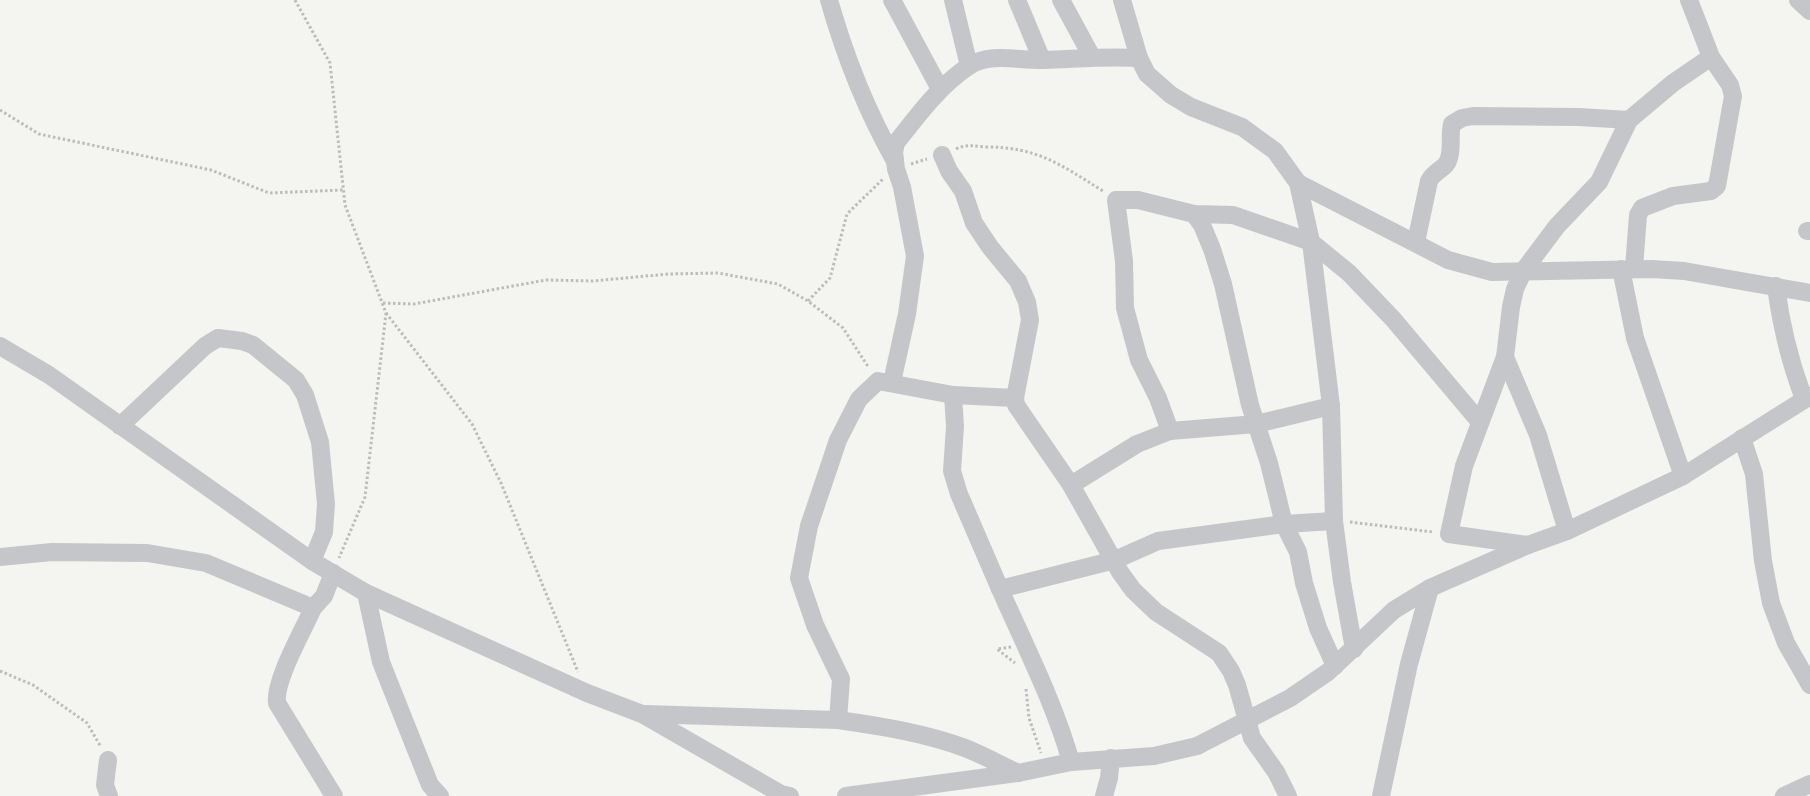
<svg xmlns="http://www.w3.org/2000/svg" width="1810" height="796" viewBox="0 0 1810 796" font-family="'PT Sans',sans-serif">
  <rect width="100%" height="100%" fill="#f4f4f0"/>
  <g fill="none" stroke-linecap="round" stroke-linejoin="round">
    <g stroke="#bbbcbf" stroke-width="3" stroke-dasharray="2.5 2.5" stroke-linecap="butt">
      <polyline points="295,0 330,63 345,205 386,313 365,497 339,558"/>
      <polyline points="0,110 39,134 211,170 269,193 343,190"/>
      <path d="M956,149c10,-5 19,-3 30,-2 52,0 75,18 117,44"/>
      <polyline points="911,164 927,159"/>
      <polyline points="808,301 830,278 847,214 884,178"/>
      <polyline points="383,303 414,304 546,280 593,281 668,274 718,273 778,284 808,301 843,328 869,368"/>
      <polyline points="386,313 472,424 501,483 578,672"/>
      <polyline points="1350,522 1433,532"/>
      <polyline points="1011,647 997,649 1015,663"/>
      <polyline points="0,671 33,685 87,723 101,747"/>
      <polyline points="1026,689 1029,718 1041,753"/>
    </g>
    <g stroke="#c4c6ca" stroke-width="18">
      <path d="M829,0c16,56 37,110 66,161"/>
      <polyline points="892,0 940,89"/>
      <polyline points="953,0 969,66"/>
      <polyline points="1017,0 1042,60"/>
      <polyline points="1061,0 1092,57"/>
      <polyline points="1122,0 1139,58 1147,74 1171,95 1191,107 1242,127 1275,151 1298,183 1311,242 1349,273 1393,319 1479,421"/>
      <polyline points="1798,0 1810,11"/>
      <polyline points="942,155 949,171 963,191 974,223 990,247 1018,281 1027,302 1030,320 1015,398 1016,405 1071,485 1120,572 1133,590 1156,612 1219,653 1231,671 1237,685 1252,738 1276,772 1288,796"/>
      <polyline points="1298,183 1448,260 1492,272 1652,269 1684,271 1810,293"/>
      <polyline points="1194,214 1202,225 1212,249 1223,284 1250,405 1269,463 1284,524 1298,552 1304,583 1318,628 1335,666"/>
      <polyline points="1807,231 1810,231"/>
      <path d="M1416,242l13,-61c5,-10 16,-12 19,-20 5,-11 1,-25 4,-37l10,-6 11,-2 106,1 50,3"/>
      <polyline points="1634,268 1638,215 1642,208 1673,196 1711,191 1717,186 1733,96 1730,85 1711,57 1689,0"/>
      <polyline points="1621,269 1635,338 1683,476"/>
      <path d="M1776,286c5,40 14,76 28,113"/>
      <polyline points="0,346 49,375 312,561 366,593 587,693 642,714 781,794 790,796"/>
      <polyline points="1505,357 1538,435 1567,531"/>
      <path d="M892,382l15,-68 8,-58 -13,-69 -6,-18 -2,-17 2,-9c22,-28 43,-57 73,-77 22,-14 50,-5 75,-6 32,-1 62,-4 95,-2"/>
      <polyline points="953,395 955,426 952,471 959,494 1000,589"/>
      <polyline points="120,426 205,346 218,338 242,341 253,345 296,380 305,395 320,442 326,504 324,532 312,561"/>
      <polyline points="1170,431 1158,398 1139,360 1125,308 1124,261 1116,200 1138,200 1194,214 1233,215 1311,242 1331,406 1334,521 1342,582 1354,649"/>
      <polyline points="1742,438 1754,474 1763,561 1771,603 1786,643 1810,685"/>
      <polyline points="1071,485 1137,444 1170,431 1256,424 1331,406"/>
      <polyline points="1528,545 1449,534 1464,466 1505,357 1511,307 1515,289 1524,270 1557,226 1599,182 1629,120 1673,83 1711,57"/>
      <polyline points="0,557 52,552 147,553 206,563 313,608 324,596 333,573"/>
      <polyline points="366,593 381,662 430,785 440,796"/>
      <path d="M313,608c-10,23 -39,73 -36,95l57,93"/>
      <path d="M645,714l193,6c42,6 87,13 127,28 18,7 36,17 53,25"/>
      <polyline points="838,720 841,679 815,625 799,578 809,526 838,440 859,399 878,381 953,395 1015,398"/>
      <polyline points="108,760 105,785 109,796"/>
      <path d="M1071,762c-17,-60 -46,-116 -71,-173l115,-29 43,-19 126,-17 50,-3"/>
      <polyline points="846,796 1018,773 1071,762 1154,756 1197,746 1290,698 1328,672 1394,610 1430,588 1528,545 1567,531 1683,476 1810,396"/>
      <polyline points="1104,796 1109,778 1111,758"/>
      <polyline points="1381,796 1409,664 1430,588"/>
      <polyline points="1784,796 1810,784"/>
    </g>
  </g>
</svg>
